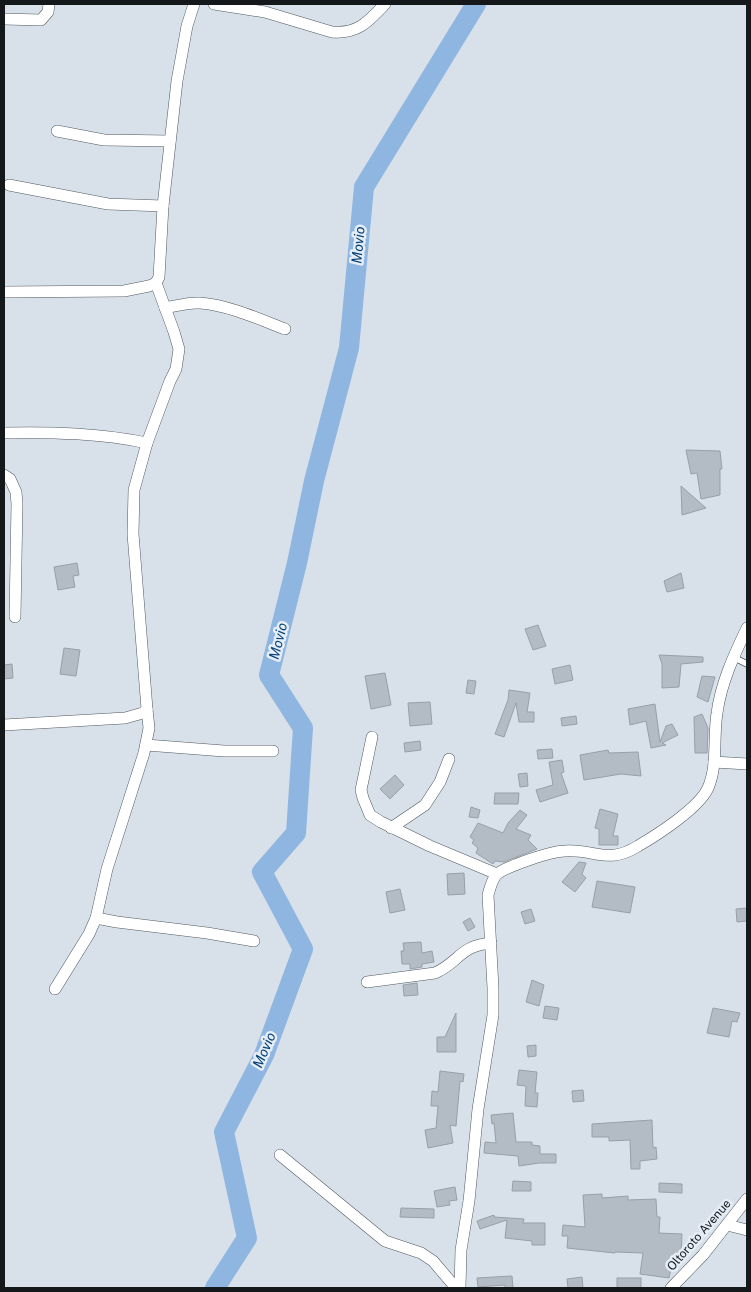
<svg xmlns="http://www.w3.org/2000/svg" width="751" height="1292" viewBox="0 0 751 1292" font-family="'Public Sans',sans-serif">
  <rect width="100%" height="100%" fill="#d8e0e9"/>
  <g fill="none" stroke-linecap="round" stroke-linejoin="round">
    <polyline stroke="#8fb6e1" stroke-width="20" points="215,1288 247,1238 224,1132 264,1055 303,949 262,872 296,833 303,728 269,675 297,563 314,481 349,348 364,187 476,4"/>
  </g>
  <g fill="#b3bcc4" stroke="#979fa8">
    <polygon points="686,450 720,451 722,469 720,469 720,495 701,499 697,473 691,474"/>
    <polygon points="681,486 706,508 682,515"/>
    <polygon points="77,563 79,575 73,576 75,587 58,590 54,567"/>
    <polygon points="681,573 684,588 667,592 664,581"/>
    <polygon points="538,625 546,646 533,650 525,629"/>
    <polygon points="64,648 80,650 76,676 60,674"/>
    <polygon points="659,655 703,657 703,662 681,664 679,687 662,688 662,664"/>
    <polygon points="12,664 13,678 4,679 4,665"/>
    <polygon points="570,665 573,680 555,684 552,669"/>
    <polygon points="385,673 391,705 371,709 365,676"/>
    <polygon points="702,676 715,677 708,702 697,697"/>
    <polygon points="468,680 476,681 474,694 466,693"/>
    <polygon points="509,690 530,693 527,712 534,712 534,722 519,722 516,703 504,737 495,734 508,700"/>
    <polygon points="430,702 432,724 410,726 408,703"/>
    <polygon points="655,704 660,742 666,726 672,724 678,735 662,743 666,745 651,748 646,721 630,725 628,709"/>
    <polygon points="702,714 708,728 707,753 695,753 694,717"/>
    <polygon points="576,716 577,724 562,726 561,718"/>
    <polygon points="420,741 421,750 405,752 404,743"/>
    <polygon points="552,749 553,758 538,759 537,750"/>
    <polygon points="608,750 609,753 638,752 641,776 621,774 584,780 580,755"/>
    <polygon points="562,760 564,772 561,773 568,793 540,802 536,790 553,785 549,762"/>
    <polygon points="527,773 528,786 520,787 518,774"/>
    <polygon points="395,775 404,785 390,799 380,789"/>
    <polygon points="495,793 519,793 518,804 494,804"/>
    <polygon points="471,807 480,810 478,818 469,817"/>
    <polygon points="600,809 618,814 613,836 618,836 618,845 599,845 599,829 595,828"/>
    <polygon points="520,810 527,815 516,829 531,835 528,840 537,849 504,862 495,861 493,864 476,853 478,848 472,843 474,840 470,837 478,823 503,833 508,823"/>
    <polygon points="579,862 586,863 582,874 586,878 575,892 562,882"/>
    <polygon points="464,873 465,894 448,895 447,874"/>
    <polygon points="597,881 635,887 630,913 592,907"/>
    <polygon points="400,889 405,910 390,913 386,892"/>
    <polygon points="747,908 747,921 737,922 736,909"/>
    <polygon points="531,909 535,921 525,924 521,912"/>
    <polygon points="470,918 475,927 468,931 463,922"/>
    <polygon points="421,942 422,953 432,951 434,962 422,964 422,967 410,969 410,964 402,964 401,951 404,951 403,943"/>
    <polygon points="532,980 544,985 539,1006 526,1002"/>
    <polygon points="417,983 418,995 404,996 403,985"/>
    <polygon points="545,1006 559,1008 557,1020 543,1018"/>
    <polygon points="713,1008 740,1013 737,1022 732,1021 729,1037 707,1033"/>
    <polygon points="456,1013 456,1052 437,1052 437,1037 445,1037"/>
    <polygon points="536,1045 536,1056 528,1057 527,1046"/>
    <polygon points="519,1070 537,1072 535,1093 538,1093 537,1107 525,1106 526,1086 517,1085"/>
    <polygon points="440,1071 464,1074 463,1082 460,1081 456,1126 450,1125 453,1143 428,1148 425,1130 436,1128 438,1106 431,1106 432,1091 438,1092"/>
    <polygon points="583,1090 584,1101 573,1102 572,1091"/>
    <polygon points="513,1113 516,1142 532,1142 532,1145 540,1146 540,1154 556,1154 556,1163 539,1163 519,1166 518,1156 484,1153 485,1142 496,1143 494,1123 492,1124 491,1115"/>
    <polygon points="652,1120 653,1148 656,1147 657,1159 640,1161 640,1169 631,1169 630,1140 609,1141 609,1137 592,1137 592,1124"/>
    <polygon points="513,1181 531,1182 531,1191 512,1191"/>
    <polygon points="659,1183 682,1184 682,1193 659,1192"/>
    <polygon points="455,1187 457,1200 449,1201 450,1205 437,1207 434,1191"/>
    <polygon points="602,1194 602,1198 628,1196 628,1200 656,1199 657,1217 660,1217 659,1233 682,1234 681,1256 673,1256 674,1268 671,1269 669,1278 640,1274 643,1253 615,1252 615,1253 567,1248 568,1236 562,1236 563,1225 585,1227 583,1195"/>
    <polygon points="401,1208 434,1209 434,1218 400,1217"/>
    <polygon points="494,1215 494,1217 524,1219 523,1223 545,1223 545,1245 532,1245 532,1241 505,1238 507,1220 480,1229 477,1221"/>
    <polygon points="512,1276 513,1288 505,1288 505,1285 478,1287 477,1278"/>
    <polygon points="582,1277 583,1288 568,1288 567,1279"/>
    <rect x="617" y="1278" width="24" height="10"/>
  </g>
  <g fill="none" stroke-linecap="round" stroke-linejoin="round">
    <defs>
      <polyline id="lane" points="733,657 747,664"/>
      <g id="street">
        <path d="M214,4l51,8 67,20c26,2 36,-10 53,-28"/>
        <polyline points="4,19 41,20 48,12 49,4"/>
        <polyline points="57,131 104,140 170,141"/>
        <polyline points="9,185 108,204 163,206"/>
        <polyline points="4,292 124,291 149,286 156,283 159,277 163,206 177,81 187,26 194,4"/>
        <path d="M165,308c11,-2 24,-6 35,-5 28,2 59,16 85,26"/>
        <path d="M4,433c48,-1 96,0 143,10"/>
        <polyline points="4,475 10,479 16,492 17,504 15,617"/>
        <polyline points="4,725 125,718 143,713 147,709 133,534 134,490 147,443 170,381 176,369 179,349 174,332 156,283"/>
        <polyline points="372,737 361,790 363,798 370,815 381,822 430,846 497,874"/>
        <polyline points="146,745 224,751 273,751"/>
        <polyline points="714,762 747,764"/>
        <polyline points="391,828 425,805 440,782 449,759"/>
        <polyline points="96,918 117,922 207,933 254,941"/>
        <path d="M367,982l68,-9c25,-11 24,-27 56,-30"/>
        <polyline points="55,989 89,934 96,918 107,869 144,753 149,728 147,709"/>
        <polyline points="280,1155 385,1241 421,1253 433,1261 456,1288"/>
        <polyline points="727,1225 747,1230"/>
        <path d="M460,1288l1,-38 8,-49 9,-92 15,-94v-27l-5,-93c2,-7 4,-16 9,-21 11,-8 54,-23 68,-23 30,-2 43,14 73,-5 19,-11 61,-38 70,-58 10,-23 5,-50 9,-75 4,-30 17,-58 30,-85"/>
        <polyline points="671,1288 703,1255 747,1199"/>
      </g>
    </defs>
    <use href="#lane" stroke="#515860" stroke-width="7"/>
    <use href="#street" stroke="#515860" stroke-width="12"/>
    <use href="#lane" stroke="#fff" stroke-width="5.5"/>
    <use href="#street" stroke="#fff" stroke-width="11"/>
  </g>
  <g text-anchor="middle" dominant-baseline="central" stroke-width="5" stroke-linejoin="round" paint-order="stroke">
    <g font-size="12" fill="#15181b" stroke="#e5edf6">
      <text transform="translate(699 1235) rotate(-49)">Oltoroto Avenue</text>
    </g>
    <g font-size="14" font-style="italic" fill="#054175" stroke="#e5edf6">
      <text transform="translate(358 245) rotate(-85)">Movio</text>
      <text transform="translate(278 641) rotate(-76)">Movio</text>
      <text transform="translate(264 1050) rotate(-67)">Movio</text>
    </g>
  </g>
  <rect width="751" height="1292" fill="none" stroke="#15181b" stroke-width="10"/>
</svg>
